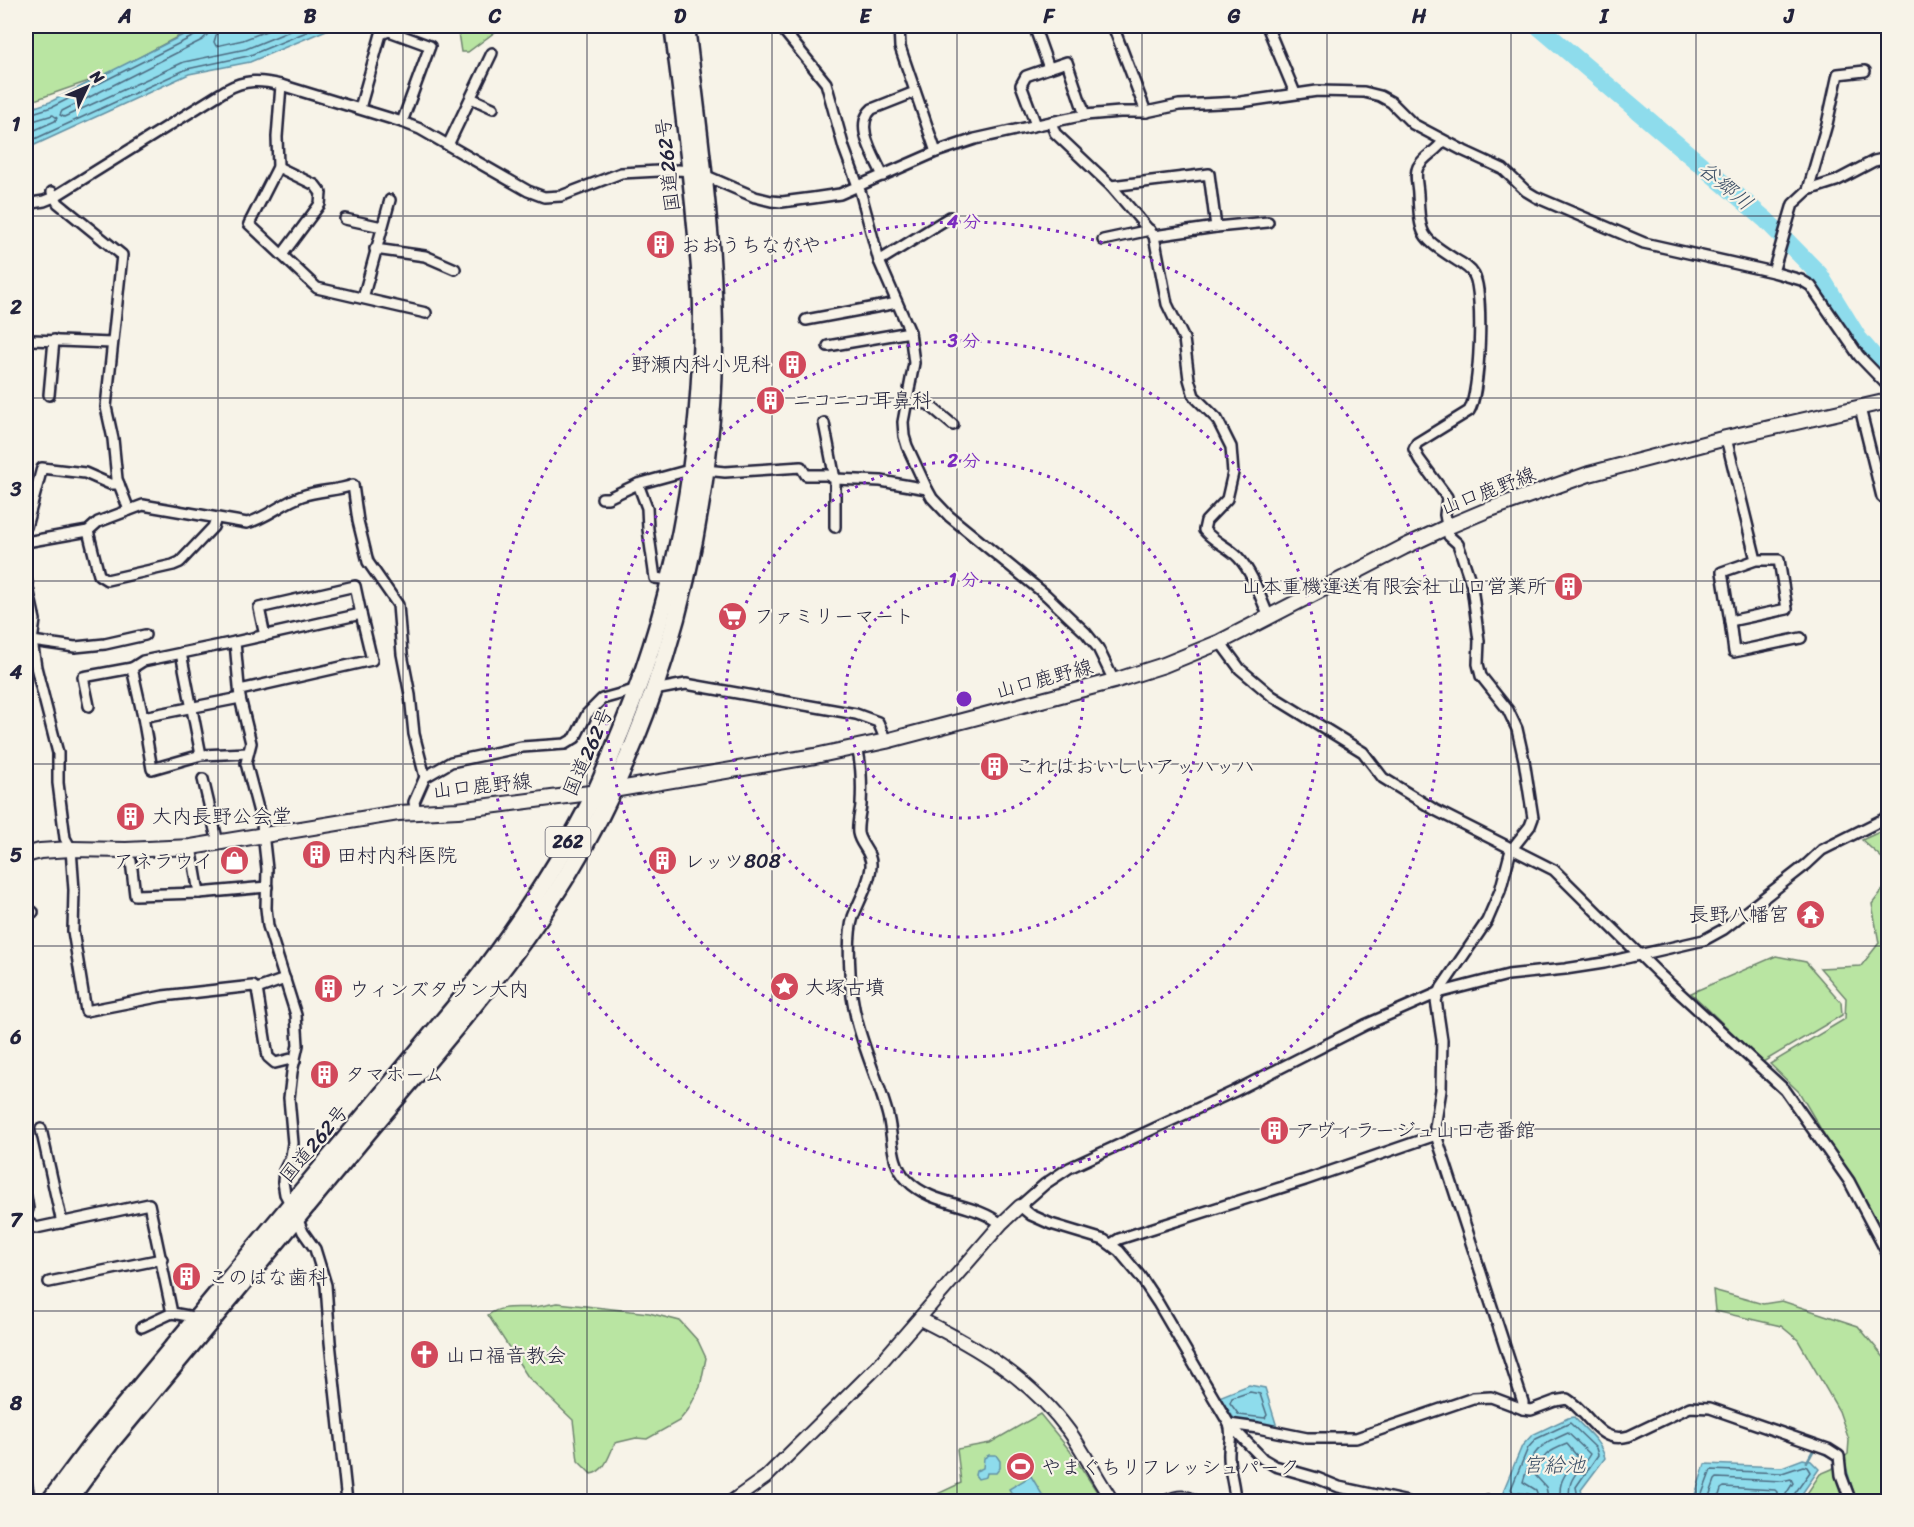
<svg xmlns="http://www.w3.org/2000/svg" width="1914" height="1527" viewBox="0 0 1914 1527" font-family="Sriracha,'Klee One',sans-serif">
  <rect width="100%" height="100%" fill="#f7f3e8"/>
  <filter id="ink" filterUnits="userSpaceOnUse"><feTurbulence type="fractalNoise" baseFrequency=".0167" numOctaves="2"/><feDisplacementMap in="SourceGraphic" scale="12" xChannelSelector="R" yChannelSelector="G"/><feConvolveMatrix kernelMatrix="1 2 1 2 8 2 1 2 1" color-interpolation-filters="sRGB"/></filter>
  <g filter="url(#ink)">
    <g fill="#b9e5a2" stroke="#6e846e" stroke-width="1.5">
      <polygon points="26,26 198,26 106,75 26,103"/>
      <polygon points="457,26 503,26 468,52 461,52"/>
      <polygon points="1888,828 1888,874 1883,859 1862,840"/>
      <polygon points="1888,883 1888,1243 1799,1092 1770,1064 1845,1019 1846,998 1820,968 1861,966 1879,943 1872,904"/>
      <polygon points="1776,956 1806,962 1841,1002 1842,1015 1763,1062 1691,993"/>
      <polygon points="1713,1290 1763,1304 1782,1301 1858,1326 1887,1361 1888,1501 1802,1501 1820,1474 1832,1469 1848,1454 1849,1440 1839,1411 1798,1340 1781,1326 1715,1311"/>
      <path d="M558,1303l91,10 31,8 18,20 8,17 -6,29 -12,23 -9,11 -32,18 -11,-1 -21,5c-6,12 -9,28 -24,31l-13,-13 -5,-41 -45,-43 -40,-62c15,-11 29,-6 46,-8 8,-1 16,-3 24,-4z"/>
      <polygon points="1040,1414 1071,1452 1103,1501 927,1502 933,1496 961,1483 957,1449 990,1443"/>
    </g>
    <g fill="#8edcec" stroke="#6392a5" stroke-width="1.5">
      <polygon points="201,26 336,26 250,62 189,74 26,149 26,110 50,102"/>
      <polygon points="1249,1385 1265,1388 1277,1427 1235,1420 1219,1397"/>
      <path d="M1574,1417c11,13 27,24 31,41l-24,32 4,11h-44l-23,-4 -13,2 -1,-10 18,-43 10,-11 36,-17z"/>
      <polygon points="989,1455 996,1455 1000,1461 1000,1468 996,1473 987,1473 986,1477 978,1479 975,1475 976,1471 983,1468 984,1458"/>
      <polygon points="1803,1459 1811,1461 1819,1469 1797,1501 1693,1501 1705,1464 1782,1467"/>
      <polygon points="1031,1476 1046,1501 1016,1501 1009,1489"/>
    </g>
    <g fill="none" stroke-linecap="round" stroke-linejoin="round">
      <g stroke="#4d6c82" stroke-width="1.5">
        <polyline points="209,26 208,34 202,40 62,111 60,115 64,117 184,62 246,49 302,26"/>
        <polyline points="219,26 214,42 216,46 243,40 279,26"/>
        <polyline points="26,115 52,107 198,34 201,30 202,26"/>
        <polyline points="26,123 53,115 57,118 55,121 26,134"/>
        <polyline points="26,143 187,69 248,56 321,26"/>
        <polygon points="1250,1392 1260,1394 1267,1415 1265,1418 1239,1415 1230,1403 1232,1398"/>
        <polyline points="1533,1502 1529,1494 1513,1492 1511,1489 1528,1448 1536,1439 1570,1423 1596,1448 1598,1455 1576,1487 1579,1502"/>
        <path d="M1540,1502l-4,-12 -13,-8c10,-33 14,-35 45,-49l22,21c-10,18 -26,25 -19,48"/>
        <path d="M1549,1502l-3,-15 -11,-12c8,-20 11,-23 32,-31l10,12c-9,16 -22,26 -15,46"/>
        <polyline points="1699,1502 1711,1470 1782,1473 1803,1466 1807,1467 1810,1472 1793,1496 1792,1502"/>
        <polyline points="1707,1502 1715,1480 1717,1478 1782,1481 1791,1479 1793,1483 1786,1494 1785,1502"/>
        <polyline points="1717,1502 1721,1489 1724,1487 1775,1490 1777,1492 1776,1502"/>
      </g>
      <polyline stroke="#6392a5" stroke-width="3" points="1807,1462 1814,1449 1844,1463 1855,1500"/>
      <polyline stroke="#8edcec" stroke-width="18" points="1538,26 1766,220 1819,274 1858,338 1875,358 1888,369"/>
      <defs>
        <g id="street">
          <polyline points="780,26 826,83 844,148 861,194 879,261 910,332 914,363 903,422 904,436 907,446 927,489 932,498 949,516 1046,595 1086,633 1098,648 1114,681"/>
          <polyline points="899,26 900,47 936,152"/>
          <polyline points="1034,26 1049,68 1067,62 1085,115"/>
          <polyline points="1113,26 1146,112"/>
          <polyline points="1267,26 1295,93"/>
          <polyline points="281,85 277,137 278,167 249,224 317,288 426,313"/>
          <polyline points="471,98 493,108"/>
          <polyline points="360,108 381,34 389,31 430,46 402,122"/>
          <path d="M1051,122l4,11 56,53 43,50 13,68 17,35 5,40 5,17 23,23 14,28 2,26 -6,26 -21,22 -2,9c10,12 23,16 34,27 15,16 22,40 31,60"/>
          <polyline points="1036,125 1021,85 1026,76 1049,68"/>
          <path d="M1443,141c-6,10 -19,15 -25,26 -4,8 0,19 0,27 2,43 3,43 38,66 7,4 14,8 18,15 10,18 6,119 -5,136l-52,32 -3,6 5,10 28,38 -2,18 4,21 9,8 14,42 7,55 -1,23 3,12 27,34 9,19 7,31 9,58 -3,8 -19,24 -11,41 -13,30 -45,66 -6,13 6,40 -1,50 -6,37 1,8 87,267v7"/>
          <polyline points="448,145 492,53"/>
          <polyline points="278,167 315,185 321,193 320,204 282,255"/>
          <path d="M883,176c-8,-19 -30,-50 -11,-67l43,-17"/>
          <polyline points="1111,186 1209,174 1216,227 1154,236"/>
          <polyline points="1808,190 1836,181 1874,161 1888,158"/>
          <polyline points="52,192 58,203 122,255 106,407 113,439 117,479 129,510"/>
          <path d="M26,204l18,-3 10,-4 172,-107c19,-11 35,-10 55,-5l121,37 18,7 108,62 16,6 17,-1 60,-23 57,-3 13,1 13,4 51,22 16,4 11,1 31,-4 27,-4 96,-42 39,-13 76,-17 34,-7 35,-3h26l33,-7 62,-3 76,-11 47,1 16,4 11,6 22,22 51,27 39,18 23,22 10,6 108,46 129,29 28,8 10,6 48,70 29,30"/>
          <polyline points="345,219 382,227"/>
          <polyline points="1216,227 1268,222"/>
          <polyline points="1103,240 1150,230"/>
          <polyline points="375,249 425,256 455,269"/>
          <polyline points="879,261 950,217"/>
          <polyline points="1773,272 1793,204 1808,190 1827,124 1838,74 1865,71"/>
          <polyline points="363,298 390,200"/>
          <polyline points="806,320 897,303"/>
          <polyline points="32,340 112,343"/>
          <polyline points="828,346 910,332"/>
          <polyline points="49,395 54,340"/>
          <polyline points="907,401 928,404 953,425"/>
          <polyline points="1860,408 1882,497 1888,495"/>
          <polyline points="824,423 835,479 881,481 927,489"/>
          <polyline points="1726,438 1756,560 1722,572 1730,621 1787,609 1779,560 1756,560"/>
          <polyline points="705,470 725,472 801,467 806,475 827,475 835,479 835,527"/>
          <polyline points="638,484 647,508 648,529 655,578 671,580"/>
          <polyline points="602,498 608,498 638,484 693,469"/>
          <polyline points="26,527 42,468 85,473 110,484 119,484"/>
          <polyline points="88,531 99,575 107,580 173,565 180,562 213,527 216,519"/>
          <path d="M26,542l62,-11 10,-9 45,-17 104,18c20,-5 35,-20 55,-27 17,-6 35,-5 51,-11l5,36 10,41 30,43 4,49 8,41 4,39 11,43"/>
          <polyline points="26,579 35,620 32,641 36,667 58,753 58,783 65,838 71,849 74,890 73,931 86,1011 163,996 253,986 257,989 285,979"/>
          <polyline points="1730,621 1734,652 1801,638"/>
          <polyline points="265,636 259,608 355,586 361,614"/>
          <polyline points="32,641 75,647 105,644 145,635"/>
          <polyline points="235,642 143,661 132,668 143,717 240,698"/>
          <polyline points="1220,642 1240,669 1272,696 1363,752 1383,778 1435,810 1554,870 1659,974 1785,1090 1849,1181 1888,1255"/>
          <polyline points="240,690 372,660 361,614 235,642 240,698 251,743 246,763 262,824 267,869 266,908 268,926 296,1015 298,1045 292,1072 289,1098 293,1143 291,1157 284,1171 283,1182 285,1194 291,1205"/>
          <polyline points="654,690 686,684 856,714 878,722 886,741"/>
          <polyline points="89,706 83,677 132,668"/>
          <polyline points="143,717 152,769 201,755 181,653"/>
          <path d="M857,747c5,19 5,39 4,58 -1,9 -4,19 -3,28 2,12 14,19 13,33 -1,17 -12,35 -18,51 -5,16 -4,39 -3,55 1,53 23,91 37,140 7,23 2,50 20,68 25,26 67,22 94,44"/>
          <polyline points="201,755 248,753"/>
          <polyline points="203,779 218,843"/>
          <polyline points="416,812 414,802 425,777 451,762 522,747 565,744 575,738 587,714 602,699 638,689"/>
          <polyline points="191,847 199,893 267,887"/>
          <polyline points="131,861 135,895 199,893"/>
          <polyline points="26,913 33,912"/>
          <polyline points="257,989 268,1057 275,1063 291,1059 295,1061"/>
          <polyline points="41,1129 62,1223"/>
          <polyline points="26,1197 28,1209 26,1214"/>
          <polyline points="297,1218 303,1232 315,1249 326,1285 330,1342 347,1502"/>
          <polyline points="26,1221 36,1228 149,1204 172,1313 199,1318"/>
          <polyline points="1111,1244 1119,1239 1305,1180 1436,1135"/>
          <polyline points="49,1282 162,1259"/>
          <polyline points="142,1327 172,1313"/>
          <polyline points="26,1481 30,1502"/>
          <path d="M1235,1502c0,-17 -7,-33 -6,-49 0,-12 4,-16 0,-29l29,4 49,10h49l117,-40 18,-1 32,12 8,1 24,-9 12,-2c23,14 31,46 62,37l61,-29 20,1 118,41 11,7 2,19 10,27"/>
          <polyline points="1408,1502 1339,1487 1317,1478 1275,1466 1263,1459 1229,1424 1158,1303 1140,1276 1119,1251 1104,1240 1051,1224 1031,1215 1020,1206 1045,1184 1069,1168 1233,1092 1365,1025 1438,993 1508,975 1565,969 1604,963 1704,940 1724,929 1807,864 1822,850 1888,817"/>
          <polyline points="1487,1502 1488,1501"/>
        </g>
        <g id="secondary">
          <path d="M920,1319c57,28 111,60 149,112 16,22 28,48 44,71"/>
          <polyline points="731,1502 766,1477 877,1367 1001,1224 1020,1206"/>
          <path d="M1166,1502c10,-5 20,-7 29,0"/>
        </g>
        <polyline id="primary" points="26,855 40,851 71,849 126,850 191,847 398,813 458,810 613,790 815,756 886,741 1114,681 1164,665 1220,642 1404,547 1447,527 1485,511 1589,474 1726,438 1888,401"/>
        <g id="highway">
          <path d="M49,1502l44,-59 375,-452c48,-62 92,-128 127,-198 10,-20 17,-41 26,-62 55,-135 81,-273 81,-420 0,-36 -5,-72 -8,-107 -6,-60 -13,-119 -21,-178"/>
          <path d="M67,1502l43,-59c85,-101 169,-203 253,-305 70,-84 145,-167 203,-261 84,-136 131,-298 145,-458 11,-132 -10,-263 -25,-393"/>
        </g>
      </defs>
      <use href="#street" stroke="#22223b" stroke-width="14"/>
      <use href="#secondary" stroke="#22223b" stroke-width="16"/>
      <use href="#primary" stroke="#22223b" stroke-width="18"/>
      <use href="#highway" stroke="#22223b" stroke-width="21"/>
      <use href="#street" stroke="#f7f3e8" stroke-width="9"/>
      <use href="#secondary" stroke="#f7f3e8" stroke-width="12"/>
      <use href="#primary" stroke="#f7f3e8" stroke-width="14"/>
      <use href="#highway" stroke="#f7f3e8" stroke-width="16"/>
    </g>
  </g>
  <path fill="none" stroke="#22223b" stroke-width="1.5" stroke-opacity="0.55" d="M218,26v1476M403,26v1476M587,26v1476M772,26v1476M957,26v1476M1142,26v1476M1327,26v1476M1511,26v1476M1696,26v1476M26,216h1862M26,398h1862M26,581h1862M26,764h1862M26,946h1862M26,1129h1862M26,1311h1862"/>
  <g fill="none" stroke="#7b2cbf" stroke-width="3" stroke-dasharray="3 6">
    <circle cx="964" cy="699" r="119"/>
    <circle cx="964" cy="699" r="238"/>
    <circle cx="964" cy="699" r="358"/>
    <circle cx="964" cy="699" r="477"/>
  </g>
  <defs>
    <symbol id="building-disc" viewBox="-11 -11 22 22"><circle r="9.5" fill="#d1495b" stroke="#f7f3e8"/><path d="M-4-6H4V6H1V3H-1V6H-4ZM-2.5-4.3h1.7v1.8h-1.7ZM.8-4.3h1.7v1.8H.8ZM-2.5-1h1.7V.8h-1.7ZM.8-1h1.7V.8H.8Z" fill="#fff"/></symbol>
    <symbol id="supermarket-disc" viewBox="-11 -11 22 22"><circle r="9.5" fill="#d1495b" stroke="#f7f3e8"/><path d="M-6-5.5h2.5l.6 2H6L4.5 2H-2.5L-4.4-4H-6ZM-1.5 3.2a1.3 1.3 0 1 0 .1 0ZM3 3.2a1.3 1.3 0 1 0 .1 0Z" fill="#fff"/></symbol>
    <symbol id="shop-disc" viewBox="-11 -11 22 22"><circle r="9.5" fill="#d1495b" stroke="#f7f3e8"/><path d="M-5-2.5h2.3a2.7 3.5 0 0 1 5.4 0H5L5.5 6h-11ZM-1.5-2.5h3a1.5 2.3 0 0 0-3 0Z" fill="#fff"/></symbol>
    <symbol id="temple-disc" viewBox="-11 -11 22 22"><circle r="9.5" fill="#d1495b" stroke="#f7f3e8"/><path d="M0-6L5-2H3V0L6.5 2.5H4V6H1.5V3h-3V6H-4V2.5H-6.5L-3 0V-2H-5Z" fill="#fff"/></symbol>
    <symbol id="sight-disc" viewBox="-11 -11 22 22"><circle r="9.5" fill="#d1495b" stroke="#f7f3e8"/><path d="M0-6L1.8-2.2L6-1.7L2.9 1.2L3.7 5.4L0 3.3L-3.7 5.4L-2.9 1.2L-6-1.7L-1.8-2.2Z" fill="#fff"/></symbol>
    <symbol id="church-disc" viewBox="-11 -11 22 22"><circle r="9.5" fill="#d1495b" stroke="#f7f3e8"/><path d="M-1.2-6h2.4v3.5h3.3v2.4h-3.3V6h-2.4V-.1h-3.3v-2.4h3.3Z" fill="#fff"/></symbol>
    <symbol id="stadium-disc" viewBox="-11 -11 22 22"><circle r="9.5" fill="#d1495b" stroke="#f7f3e8"/><path d="M0-5a6.5 5 0 1 0 0 10a6.5 5 0 1 0 0-10ZM-3.5-1.8h7v3.6h-7Z" fill="#fff"/></symbol>
  </defs>
  <g fill-rule="evenodd">
    <use href="#building-disc" x="644" y="228" width="33" height="33"/>
    <use href="#building-disc" x="776" y="348" width="33" height="33"/>
    <use href="#building-disc" x="754" y="384" width="33" height="33"/>
    <use href="#building-disc" x="1552" y="570" width="33" height="33"/>
    <use href="#supermarket-disc" x="716" y="600" width="33" height="33"/>
    <use href="#building-disc" x="978" y="750" width="33" height="33"/>
    <use href="#building-disc" x="114" y="800" width="33" height="33"/>
    <use href="#building-disc" x="300" y="838" width="33" height="33"/>
    <use href="#shop-disc" x="218" y="844" width="33" height="33"/>
    <use href="#building-disc" x="646" y="844" width="33" height="33"/>
    <use href="#temple-disc" x="1794" y="898" width="33" height="33"/>
    <use href="#sight-disc" x="768" y="970" width="33" height="33"/>
    <use href="#building-disc" x="312" y="972" width="33" height="33"/>
    <use href="#building-disc" x="308" y="1058" width="33" height="33"/>
    <use href="#building-disc" x="1258" y="1114" width="33" height="33"/>
    <use href="#building-disc" x="170" y="1260" width="33" height="33"/>
    <use href="#church-disc" x="408" y="1338" width="33" height="33"/>
    <use href="#stadium-disc" x="1004" y="1450" width="33" height="33"/>
  </g>
  <g text-anchor="middle" dominant-baseline="central" stroke-width="4.5" stroke-linejoin="round" paint-order="stroke">
    <rect fill="#f7f3e8" stroke="#62616f" stroke-width="1.5" x="545.5" y="827" width="45" height="30" rx="4.5"/>
    <g font-size="18" font-weight="bold" fill="#22223b">
      <text x="568" y="842">262</text>
    </g>
    <g font-size="20" fill="#22223b" stroke="#f7f3e8">
      <text transform="translate(668 165) rotate(-96)">国道262号</text>
      <text transform="translate(1488 491) rotate(-21)">山口鹿野線</text>
      <text transform="translate(1044 679) rotate(-15)">山口鹿野線</text>
      <text transform="translate(588 752) rotate(-66)">国道262号</text>
      <text transform="translate(482 786) rotate(-6)">山口鹿野線</text>
      <text transform="translate(314 1144) rotate(-50)">国道262号</text>
    </g>
    <g font-size="20" fill="#22223b" stroke="#f7f3e8" text-anchor="start">
      <text x="681" y="245">おおうちながや</text>
      <text x="771" y="364" text-anchor="end">野瀬内科小児科</text>
      <text x="792" y="400">ニコニコ耳鼻科</text>
      <text x="1547" y="586" text-anchor="end">山本重機運送有限会社 山口営業所</text>
      <text x="754" y="616">ファミリーマート</text>
      <text x="1015" y="766">これはおいしいアッハッハ</text>
      <text x="152" y="816">大内長野公会堂</text>
      <text x="337" y="855">田村内科医院</text>
      <text x="213" y="861" text-anchor="end">アネラウイ</text>
      <text x="684" y="861">レッツ808</text>
      <text x="1789" y="914" text-anchor="end">長野八幡宮</text>
      <text x="805" y="987">大塚古墳</text>
      <text x="349" y="989">ウィンズタウン大内</text>
      <text x="345" y="1074">タマホーム</text>
      <text x="1295" y="1130">アヴィラージュ山口壱番館</text>
      <text x="208" y="1277">このはな歯科</text>
      <text x="446" y="1355">山口福音教会</text>
      <text x="1041" y="1467">やまぐちリフレッシュパーク</text>
    </g>
    <g font-size="21" font-style="italic" fill="#3d5067" stroke="#f7f3e8">
      <text transform="translate(1726 186) rotate(40)">谷郷川</text>
      <text x="1554" y="1465">宮給池</text>
    </g>
  </g>
  <circle cx="964" cy="699" r="9" fill="#7b2cbf" stroke="#f7f3e8" stroke-width="3"/>
  <g font-size="18" text-anchor="middle" font-weight="bold" fill="#7b2cbf" stroke="#f7f3e8" stroke-width="4.5" stroke-linejoin="round" paint-order="stroke">
    <text x="964" y="228">4 分</text>
    <text x="964" y="347">3 分</text>
    <text x="964" y="467">2 分</text>
    <text x="964" y="586">1 分</text>
  </g>
  <rect width="1914" height="1527" fill="none" stroke="#f7f3e8" stroke-width="66"/>
  <g transform="translate(87 87) rotate(46)" stroke="#f7f3e8" stroke-width="4.5" paint-order="stroke">
  <path d="M0-4.5L10 22L0 15L-10 22Z" fill="#22223b"/>
  <text y="-9" font-size="16" font-weight="bold" text-anchor="middle" fill="#22223b">N</text>
  </g>
  <rect x="33" y="33" width="1848" height="1461" fill="none" stroke="#22223b" stroke-width="2"/>
  <g font-size="20" text-anchor="middle" font-weight="bold" fill="#22223b">
    <text x="125" y="23">A</text>
    <text x="310" y="23">B</text>
    <text x="495" y="23">C</text>
    <text x="680" y="23">D</text>
    <text x="865" y="23">E</text>
    <text x="1049" y="23">F</text>
    <text x="1234" y="23">G</text>
    <text x="1419" y="23">H</text>
    <text x="1604" y="23">I</text>
    <text x="1789" y="23">J</text>
    <text x="16" y="131">1</text>
    <text x="16" y="314">2</text>
    <text x="16" y="496">3</text>
    <text x="16" y="679">4</text>
    <text x="16" y="862">5</text>
    <text x="16" y="1044">6</text>
    <text x="16" y="1227">7</text>
    <text x="16" y="1410">8</text>
  </g>
</svg>
